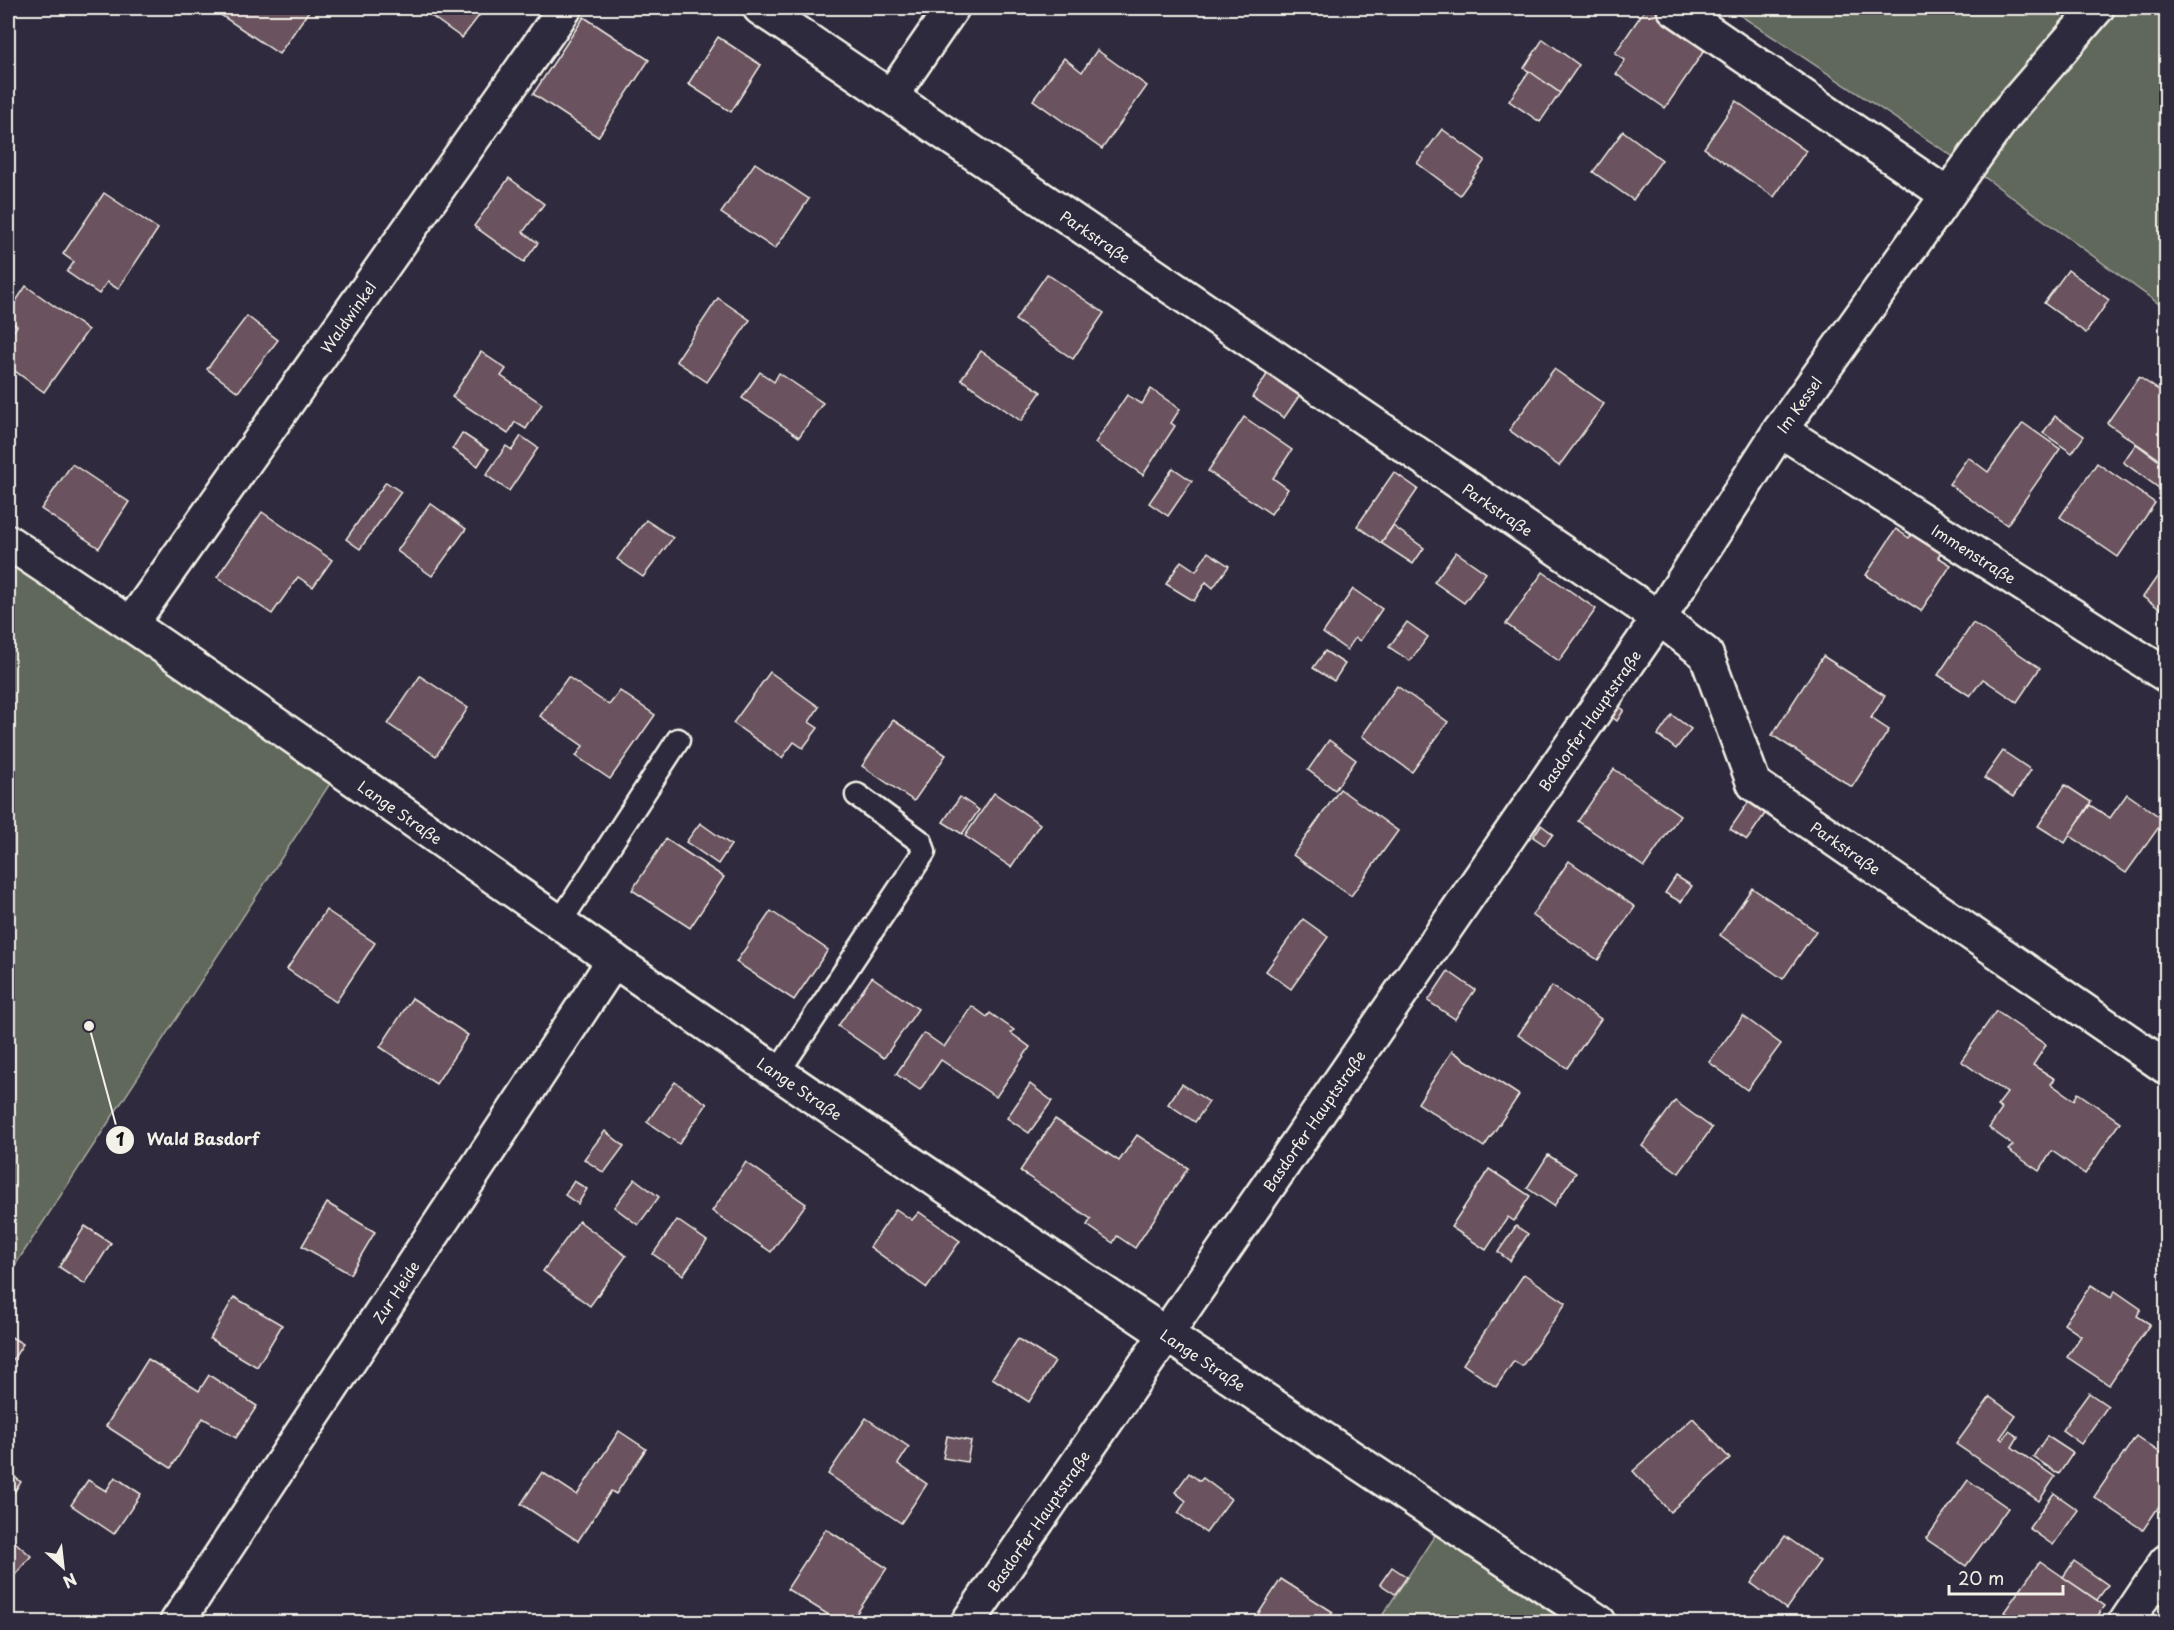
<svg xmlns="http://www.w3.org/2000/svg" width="2174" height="1630" viewBox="0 0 2174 1630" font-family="'Playpen Sans',sans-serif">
  <rect width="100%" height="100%" fill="#2f2a3d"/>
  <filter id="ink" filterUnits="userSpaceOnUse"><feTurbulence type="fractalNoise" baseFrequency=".0167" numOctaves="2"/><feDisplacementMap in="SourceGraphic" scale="12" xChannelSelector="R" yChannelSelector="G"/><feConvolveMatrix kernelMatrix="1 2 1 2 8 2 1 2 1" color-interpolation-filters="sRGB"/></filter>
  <g filter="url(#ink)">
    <g fill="#61685b" stroke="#aaaca2" stroke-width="1.5">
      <polygon points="1729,8 2166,8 2166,309 1987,179"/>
      <polygon points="8,549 335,776 8,1276"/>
      <polygon points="1452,1509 1619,1622 1378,1622"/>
    </g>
    <g fill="#6b535e" stroke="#f4f1e8" stroke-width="1.5">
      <polygon points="222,8 311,8 279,54 218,13"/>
      <polygon points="420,8 485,8 462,38"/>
      <polygon points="664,8 678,8 674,14"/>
      <polygon points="1646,8 1653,8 1708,45 1665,108 1616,74 1625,60 1615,53"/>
      <polygon points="584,17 649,60 598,137 533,94"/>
      <polygon points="718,37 761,65 731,112 688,84"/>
      <polygon points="1543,39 1579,65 1560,93 1524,68"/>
      <polygon points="1097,50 1147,86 1102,149 1033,100 1064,58 1082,72"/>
      <polygon points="1529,71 1560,93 1540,122 1509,101"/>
      <polygon points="1736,101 1806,151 1774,197 1704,148"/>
      <polygon points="1442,129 1485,160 1460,195 1417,163"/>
      <polygon points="1623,131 1662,160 1633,200 1593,172"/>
      <polygon points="755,163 809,199 775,249 721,213"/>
      <polygon points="509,178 544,204 523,232 538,243 524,262 474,226"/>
      <polygon points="104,193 158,229 118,289 107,282 99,294 67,272 74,262 63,254"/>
      <polygon points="2068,270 2109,300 2086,333 2044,303"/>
      <polygon points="1047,274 1104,313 1073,359 1015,320"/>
      <polygon points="26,286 88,330 44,392 8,366 8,340 17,326 8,319 8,313"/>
      <polygon points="718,298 750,320 707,382 676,361"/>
      <polygon points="247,316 278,340 238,392 207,369"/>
      <polygon points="981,351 1041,392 1021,421 961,379"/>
      <polygon points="481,352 506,369 501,376 542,404 526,429 515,422 508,434 452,397"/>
      <polygon points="1274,364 1306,386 1284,418 1252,397"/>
      <polygon points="1554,369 1604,404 1559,466 1509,430"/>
      <polygon points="760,372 774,382 779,373 823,403 799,437 742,398"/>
      <polygon points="2139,377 2166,395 2165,463 2107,423"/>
      <polygon points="1151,389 1180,409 1171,423 1175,426 1143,475 1095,443 1127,395 1142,404"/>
      <polygon points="2055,416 2084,436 2072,453 2043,433"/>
      <polygon points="1244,417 1292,450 1273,478 1288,489 1271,514 1208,471"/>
      <polygon points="2023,423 2060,449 2007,525 1949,484 1968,457 1988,472"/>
      <polygon points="462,433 488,450 478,466 452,449"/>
      <polygon points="521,436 538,448 509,491 486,475 506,446 512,450"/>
      <polygon points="2136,444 2166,466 2166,493 2123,462"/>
      <polygon points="2097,463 2155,503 2118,557 2060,517"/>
      <polygon points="72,464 129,502 99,548 41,509"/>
      <polygon points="1173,468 1192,481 1168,516 1149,503"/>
      <polygon points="1394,472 1418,489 1381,543 1357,526"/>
      <polygon points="386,482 401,492 360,549 346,539"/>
      <polygon points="430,503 466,529 432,576 397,551"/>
      <polygon points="262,512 332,560 313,587 298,577 272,614 217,577"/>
      <polygon points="646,520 673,538 643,577 617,559"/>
      <polygon points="1393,526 1424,548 1413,564 1381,543"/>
      <polygon points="1896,529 1909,538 1913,531 1942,551 1938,557 1951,565 1921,611 1866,575"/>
      <polygon points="1208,552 1229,566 1213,588 1206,582 1194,601 1166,584 1181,561 1196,571"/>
      <polygon points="1456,552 1486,573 1464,603 1434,582"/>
      <polygon points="2164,567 2166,569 2166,613 2143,597"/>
      <polygon points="1543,572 1596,609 1559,661 1506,624"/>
      <polygon points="1353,589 1382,609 1360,641 1355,638 1347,650 1323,633"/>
      <polygon points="1407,622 1428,637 1410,661 1389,647"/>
      <polygon points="1973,623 2040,668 2017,702 1983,679 1970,696 1938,675"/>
      <polygon points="1325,651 1345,664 1334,681 1313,668"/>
      <polygon points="1823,656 1885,696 1871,718 1889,730 1852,787 1772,735"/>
      <polygon points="770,672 819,707 809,722 818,728 803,748 794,742 782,758 733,723"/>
      <polygon points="420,676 468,708 436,756 388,724"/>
      <polygon points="568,677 609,705 620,691 655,715 610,779 576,756 583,746 540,716"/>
      <polygon points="1397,686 1448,722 1412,772 1362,736"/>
      <polygon points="1615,704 1624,710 1617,721 1608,714"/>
      <polygon points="1672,715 1691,729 1676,749 1658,735"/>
      <polygon points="893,720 946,755 914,801 862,766"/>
      <polygon points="1329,740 1356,760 1335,790 1308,770"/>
      <polygon points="2003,751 2031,770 2013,797 1984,778"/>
      <polygon points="1614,769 1680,815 1644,867 1578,821"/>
      <polygon points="2065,785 2091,802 2065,843 2038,826"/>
      <polygon points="1340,789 1398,831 1351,896 1293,855"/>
      <polygon points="994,793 1040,824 1011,867 965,836"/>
      <polygon points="2127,794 2164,820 2126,873 2069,835 2090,805 2110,818"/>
      <polygon points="960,797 979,810 962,834 943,822"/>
      <polygon points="1752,797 1769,808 1747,840 1730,829"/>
      <polygon points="700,823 731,845 718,864 686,842"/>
      <polygon points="1541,825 1553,834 1545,845 1533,837"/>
      <polygon points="666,839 724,877 690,928 632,890"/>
      <polygon points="1569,861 1635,907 1598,960 1532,915"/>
      <polygon points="1676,876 1692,886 1681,902 1665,893"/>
      <polygon points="1752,888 1816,931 1783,979 1720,935"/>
      <polygon points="326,910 375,943 336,1002 287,969"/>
      <polygon points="771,911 828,950 794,1000 736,962"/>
      <polygon points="1303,919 1328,937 1291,989 1266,971"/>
      <polygon points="1448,971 1475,990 1455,1019 1428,1001"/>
      <polygon points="872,977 918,1009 884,1058 838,1026"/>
      <polygon points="1552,986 1601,1019 1567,1068 1518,1035"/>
      <polygon points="412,998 468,1035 436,1084 380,1047"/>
      <polygon points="972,1006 987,1017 990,1013 1014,1030 1011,1033 1030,1047 996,1097 941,1060 920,1090 896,1074 924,1033 944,1047"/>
      <polygon points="1996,1011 2046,1045 2033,1065 2055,1079 2051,1084 2074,1100 2078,1093 2120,1122 2085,1174 2052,1151 2039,1171 2008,1150 2013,1145 1989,1128 2002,1109 1997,1106 2007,1093 1961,1061"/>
      <polygon points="1743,1016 1781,1044 1747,1090 1709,1062"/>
      <polygon points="1452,1051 1519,1095 1484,1147 1418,1103"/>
      <polygon points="675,1082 707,1104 679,1144 647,1122"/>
      <polygon points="1030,1084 1052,1101 1029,1133 1007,1118"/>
      <polygon points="1182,1084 1209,1102 1195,1122 1168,1104"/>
      <polygon points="1675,1101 1712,1128 1679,1173 1642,1146"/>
      <polygon points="1055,1119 1119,1161 1137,1135 1188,1168 1135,1248 1117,1236 1113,1243 1087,1225 1091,1219 1020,1171"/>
      <polygon points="605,1131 624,1146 604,1173 584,1159"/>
      <polygon points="1548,1155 1576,1173 1554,1206 1527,1188"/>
      <polygon points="746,1162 806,1204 771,1252 712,1211"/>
      <polygon points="1489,1169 1530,1196 1514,1221 1508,1217 1486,1250 1451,1227"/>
      <polygon points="635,1179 659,1197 638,1225 614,1207"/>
      <polygon points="574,1181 587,1189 578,1204 565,1195"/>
      <polygon points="327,1203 375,1232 350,1274 302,1246"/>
      <polygon points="896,1209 912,1220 919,1212 960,1241 927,1288 870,1247"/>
      <polygon points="677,1220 707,1241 683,1275 653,1254"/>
      <polygon points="579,1221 626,1256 590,1306 543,1271"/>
      <polygon points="85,1226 111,1243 85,1284 59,1267"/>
      <polygon points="1516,1226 1528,1234 1510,1261 1498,1252"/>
      <polygon points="1524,1274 1566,1303 1522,1366 1514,1361 1496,1387 1463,1364"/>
      <polygon points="2091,1285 2111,1298 2115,1291 2141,1309 2137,1316 2150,1324 2109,1385 2067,1357 2081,1336 2064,1324"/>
      <polygon points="234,1297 282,1325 257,1367 210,1339"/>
      <polygon points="8,1335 23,1344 8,1367"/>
      <polygon points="1018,1339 1055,1362 1029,1402 992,1378"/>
      <polygon points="148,1359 199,1391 209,1375 257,1406 236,1438 203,1418 171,1468 106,1426"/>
      <polygon points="2089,1393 2108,1406 2081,1444 2062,1430"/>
      <polygon points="2166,1393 2166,1414 2157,1408"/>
      <polygon points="1990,1397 2016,1416 2000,1438 2003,1440 2009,1431 2018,1437 2012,1447 2055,1477 2039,1501 1956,1444"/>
      <polygon points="866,1418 909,1447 898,1464 927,1484 901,1523 828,1474"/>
      <polygon points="1693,1418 1730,1459 1670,1512 1633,1471"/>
      <polygon points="619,1431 646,1449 616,1494 611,1491 578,1541 521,1504 542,1472 577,1495"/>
      <polygon points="947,1436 971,1441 967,1462 943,1458"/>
      <polygon points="2047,1436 2073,1453 2059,1474 2033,1457"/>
      <polygon points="2136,1436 2166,1457 2166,1496 2143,1530 2094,1497"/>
      <polygon points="8,1472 21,1482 8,1501"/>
      <polygon points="1189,1473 1200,1481 1203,1478 1231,1499 1206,1533 1178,1513 1186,1501 1175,1492"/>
      <polygon points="115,1477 141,1494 114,1534 71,1505 88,1480 106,1491"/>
      <polygon points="1968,1480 2008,1508 1966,1566 1926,1539"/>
      <polygon points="2054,1493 2078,1510 2053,1545 2029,1528"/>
      <polygon points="826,1529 887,1568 851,1622 840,1622 787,1589"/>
      <polygon points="8,1536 31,1556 8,1583"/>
      <polygon points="1785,1536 1820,1561 1786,1609 1751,1583"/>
      <polygon points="2040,1561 2105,1606 2093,1622 2018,1622 2004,1612"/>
      <polygon points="2074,1561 2108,1585 2097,1600 2063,1577"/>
      <polygon points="1392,1567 1407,1577 1395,1594 1380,1584"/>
      <polygon points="1281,1579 1333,1612 1326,1622 1253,1622"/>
    </g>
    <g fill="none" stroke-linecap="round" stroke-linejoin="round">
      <defs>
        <g id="lane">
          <polyline points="560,922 678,740"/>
          <polyline points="778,1072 924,852 921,842 857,795"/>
        </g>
        <g id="street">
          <path id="s1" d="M760,8l899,610 47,36 48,130 412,283"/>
          <polyline points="1674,8 1946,194"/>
          <polyline points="892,95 952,8"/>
          <path id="s2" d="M1780,430l386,245"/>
          <path id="s3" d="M8,542c204,135 403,278 604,417 326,225 657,444 987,663"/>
          <path id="s4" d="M131,624l434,-616"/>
          <path id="s5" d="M177,1622l437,-662"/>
          <path id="s6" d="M968,1622l691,-1004 121,-188 224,-314 93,-108"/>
          <polyline points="2126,1622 2166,1562"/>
        </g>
      </defs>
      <use href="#lane" stroke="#f4f1e8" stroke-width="27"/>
      <use href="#street" stroke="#f4f1e8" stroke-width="38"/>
      <use href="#lane" stroke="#2f2a3d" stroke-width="22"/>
      <use href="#street" stroke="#2f2a3d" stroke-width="33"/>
    </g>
  </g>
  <g text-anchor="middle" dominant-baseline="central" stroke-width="4.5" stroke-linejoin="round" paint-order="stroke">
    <g font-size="15" fill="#f4f1e8" stroke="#2f2a3d">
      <text stroke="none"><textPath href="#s1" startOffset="406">Parkstraße</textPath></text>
      <text stroke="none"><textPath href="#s4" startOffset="376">Waldwinkel</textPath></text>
      <text stroke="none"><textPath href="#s6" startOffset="1474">Im Kessel</textPath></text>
      <text stroke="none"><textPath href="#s1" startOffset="892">Parkstraße</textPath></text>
      <text stroke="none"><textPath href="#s2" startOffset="230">Immenstraße</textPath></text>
      <text stroke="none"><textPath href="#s6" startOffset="1095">Basdorfer Hauptstraße</textPath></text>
      <text stroke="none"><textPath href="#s3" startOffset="476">Lange Straße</textPath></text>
      <text stroke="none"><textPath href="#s1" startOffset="1396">Parkstraße</textPath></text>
      <text stroke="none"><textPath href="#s3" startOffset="962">Lange Straße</textPath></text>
      <text stroke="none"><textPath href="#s6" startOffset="609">Basdorfer Hauptstraße</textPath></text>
      <text stroke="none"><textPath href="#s5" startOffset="396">Zur Heide</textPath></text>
      <text stroke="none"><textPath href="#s3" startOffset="1448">Lange Straße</textPath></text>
      <text stroke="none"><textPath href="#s6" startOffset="123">Basdorfer Hauptstraße</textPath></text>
    </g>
  </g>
  <path fill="none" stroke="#f4f1e8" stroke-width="2" d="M89 1026L120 1140"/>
  <g fill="#f4f1e8" stroke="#2f2a3d" stroke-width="2">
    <circle cx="89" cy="1026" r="6"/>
    <circle cx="120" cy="1140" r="15"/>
  </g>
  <g font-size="18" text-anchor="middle" font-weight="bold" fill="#111">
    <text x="120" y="1146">1</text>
  </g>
  <g font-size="16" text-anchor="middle" font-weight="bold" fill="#f4f1e8" stroke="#2f2a3d" stroke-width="4.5" stroke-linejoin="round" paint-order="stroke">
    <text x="203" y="1145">Wald Basdorf</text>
  </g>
  <rect width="2174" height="1630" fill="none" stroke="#2f2a3d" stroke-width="30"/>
  <rect x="15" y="15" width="2144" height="1600" fill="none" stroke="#f4f1e8" stroke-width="2" filter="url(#ink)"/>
  <g transform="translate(63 1567) rotate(153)" stroke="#2f2a3d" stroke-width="4.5" paint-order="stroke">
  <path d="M0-4.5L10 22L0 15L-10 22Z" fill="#f4f1e8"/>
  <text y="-9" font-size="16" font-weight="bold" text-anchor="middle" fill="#f4f1e8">N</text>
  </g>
  <path d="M1949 1585v9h114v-9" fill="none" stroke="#f4f1e8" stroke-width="3"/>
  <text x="1958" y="1585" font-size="18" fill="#f4f1e8" stroke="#2f2a3d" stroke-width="4.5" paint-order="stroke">20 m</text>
</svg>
